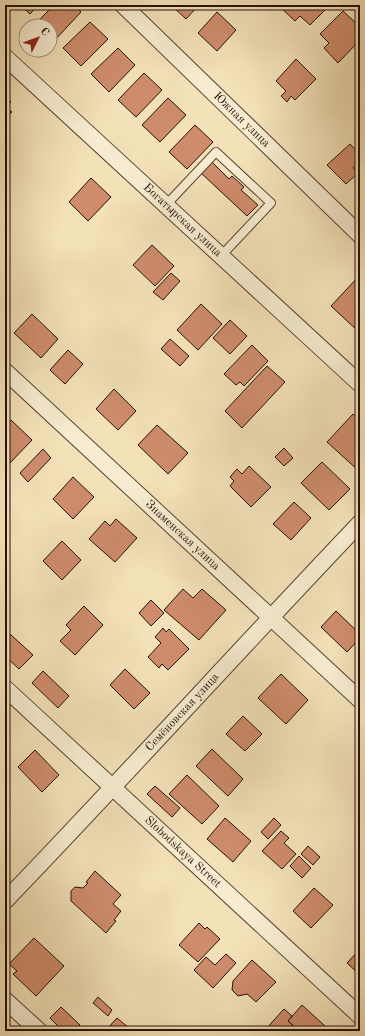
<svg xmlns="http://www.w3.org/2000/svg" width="365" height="1036" viewBox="0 0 365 1036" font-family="'Old Standard TT',serif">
  <rect width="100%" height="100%" fill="#f3e1b8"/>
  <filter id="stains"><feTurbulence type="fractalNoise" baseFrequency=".005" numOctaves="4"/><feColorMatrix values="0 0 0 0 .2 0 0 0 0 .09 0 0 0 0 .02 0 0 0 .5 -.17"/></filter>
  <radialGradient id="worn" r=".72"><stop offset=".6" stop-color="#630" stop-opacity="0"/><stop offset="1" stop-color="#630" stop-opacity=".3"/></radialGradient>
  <g fill="#ce8c6c" stroke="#251106">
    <polygon points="20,5 38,5 30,14"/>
    <polygon points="54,5 74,5 81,12 55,40 50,35 50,26 41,26 37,22"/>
    <polygon points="171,5 199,5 186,19"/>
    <polygon points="282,5 330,5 310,25 300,16 295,21 280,7"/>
    <polygon points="343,11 360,27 360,40 338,63 324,48 329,43 320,34"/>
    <polygon points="217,12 236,30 217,51 198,33"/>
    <polygon points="90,22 108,39 81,66 63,48"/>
    <polygon points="118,48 135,65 109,92 91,74"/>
    <polygon points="296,59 316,79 295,100 291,96 287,102 281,96 286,91 276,81"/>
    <polygon points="144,73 162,90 136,117 118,100"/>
    <polygon points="5,97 11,102 6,107 12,112 5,119"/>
    <polygon points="168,98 186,115 160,142 142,125"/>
    <polygon points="195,125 213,142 187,169 169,152"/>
    <polygon points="350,144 360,154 360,161 353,168 358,173 346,184 327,165"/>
    <polygon points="212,162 229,179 232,176 244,187 241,190 258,205 247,216 201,173"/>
    <polygon points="91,178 111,197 88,221 69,202"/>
    <polygon points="152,245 174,266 155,286 133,265"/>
    <polygon points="171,273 180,281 163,300 153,292"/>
    <polygon points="360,275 360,333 331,306"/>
    <polygon points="201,304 222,324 198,350 177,330"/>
    <polygon points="32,314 58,339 41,358 14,333"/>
    <polygon points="230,320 247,336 230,354 213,338"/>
    <polygon points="170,339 189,356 180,366 161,349"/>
    <polygon points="252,345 268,361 244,386 240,382 236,385 224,374"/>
    <polygon points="68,350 83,364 65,384 50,370"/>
    <polygon points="267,366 285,382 242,428 225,411"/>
    <polygon points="114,389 136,411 118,430 96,409"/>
    <polygon points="353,414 360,420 360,472 327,442"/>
    <polygon points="11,420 32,440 8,465 5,461 5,426"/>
    <polygon points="157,425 188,453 168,474 138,445"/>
    <polygon points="284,448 293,458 284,466 275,457"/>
    <polygon points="43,449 51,458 28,482 20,473"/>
    <polygon points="322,462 350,489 329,510 301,483"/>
    <polygon points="249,466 271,487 251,507 230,486 234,481 230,477 237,469 242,474"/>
    <polygon points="73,477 94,497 73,519 53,499"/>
    <polygon points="294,502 311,518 291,540 273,524"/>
    <polygon points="116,519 137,538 115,562 89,539 105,521 110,526"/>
    <polygon points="62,541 81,560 62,580 43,561"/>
    <polygon points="183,589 193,598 202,589 226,610 199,640 164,610"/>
    <polygon points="151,600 164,613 151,626 139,613"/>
    <polygon points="84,606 103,625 75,655 60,641 71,630 66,625"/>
    <polygon points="336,611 360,634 360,638 347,652 321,627"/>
    <polygon points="163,628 166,632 169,629 189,649 168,670 162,664 159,668 148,657 161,643 155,637"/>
    <polygon points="10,634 33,655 19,669 5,656 5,639"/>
    <polygon points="125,669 150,693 134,709 110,685"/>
    <polygon points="43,671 69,696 58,708 32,683"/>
    <polygon points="281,674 308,700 286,724 258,698"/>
    <polygon points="243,716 262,734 245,751 226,734"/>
    <polygon points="212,749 243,779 228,796 196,766"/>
    <polygon points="35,750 59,775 42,792 18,767"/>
    <polygon points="187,775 219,806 202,824 169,794"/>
    <polygon points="155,786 180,808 172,817 147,794"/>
    <polygon points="5,803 9,807 5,811"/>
    <polygon points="225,818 251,841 233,862 207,839"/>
    <polygon points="274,818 281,825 268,839 261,832"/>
    <polygon points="281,831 289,838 284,843 296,854 282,869 262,851"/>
    <polygon points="308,846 320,857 313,865 301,854"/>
    <polygon points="299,856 311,868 302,878 290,866"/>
    <polygon points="95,871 121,895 113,904 121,911 114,920 116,921 106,933 71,901 71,891 75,887 83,888 88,883 86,882"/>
    <polygon points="314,888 333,905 311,928 293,911"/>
    <polygon points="199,923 205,929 207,927 220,939 198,962 179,945"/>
    <polygon points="34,938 64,966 36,996 13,974 17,971 9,964"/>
    <polygon points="360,949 360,975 347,963"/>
    <polygon points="226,954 236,963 213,988 194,970 206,957 215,965"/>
    <polygon points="252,960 276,982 256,1002 247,994 238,996 232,990 233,981"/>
    <polygon points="98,997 112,1010 108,1016 93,1003"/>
    <polygon points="302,1005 325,1026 321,1031 299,1031 288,1021"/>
    <polygon points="61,1007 80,1025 75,1031 63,1031 50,1018"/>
    <polygon points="284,1009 292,1016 288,1021 298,1030 266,1031 265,1030"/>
    <polygon points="117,1018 129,1028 126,1031 105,1031"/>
  </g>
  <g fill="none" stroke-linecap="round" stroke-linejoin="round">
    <defs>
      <polyline id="lane" points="166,205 216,152 271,203 221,256"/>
      <g id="street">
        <path id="s1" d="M123,5l237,230"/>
        <path id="s2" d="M5,57l355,327"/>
        <path id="s3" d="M5,371l355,329"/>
        <path id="s4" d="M5,688l355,328"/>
        <path id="s5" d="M5,901c120,-125 236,-253 355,-378"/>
        <polyline points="5,1000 39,1031"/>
      </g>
    </defs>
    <use href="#lane" stroke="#584532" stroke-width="10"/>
    <use href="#street" stroke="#584532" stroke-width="18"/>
    <use href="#lane" stroke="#f7ecd1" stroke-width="8"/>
    <use href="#street" stroke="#f7ecd1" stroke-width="16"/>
  </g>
  <g text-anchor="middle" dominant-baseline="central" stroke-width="3" stroke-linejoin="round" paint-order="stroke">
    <g font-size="12" fill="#251106" stroke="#f7ecd1">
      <text stroke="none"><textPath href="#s1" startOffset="165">Южная улица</textPath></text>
      <text stroke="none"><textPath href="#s2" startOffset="241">Богатырская улица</textPath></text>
      <text stroke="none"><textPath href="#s3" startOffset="242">Знаменская улица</textPath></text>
      <text stroke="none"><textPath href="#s5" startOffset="259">Семёновская улица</textPath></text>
      <text stroke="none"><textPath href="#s4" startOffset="242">Slobodskaya Street</textPath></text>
    </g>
  </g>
  <rect width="365" height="1036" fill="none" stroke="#f3e1b8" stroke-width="20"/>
  <rect x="6" y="6" width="353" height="1024" fill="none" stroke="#251106" stroke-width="2"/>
  <rect x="10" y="10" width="345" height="1016" fill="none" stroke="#251106"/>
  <g transform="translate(38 38) rotate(48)"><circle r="19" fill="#f7ecd1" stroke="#a39480"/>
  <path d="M0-3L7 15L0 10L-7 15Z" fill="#8f2418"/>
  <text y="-6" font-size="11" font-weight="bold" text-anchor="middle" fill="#251106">С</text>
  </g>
  <rect width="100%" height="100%" filter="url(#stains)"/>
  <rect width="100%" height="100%" fill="url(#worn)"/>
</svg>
